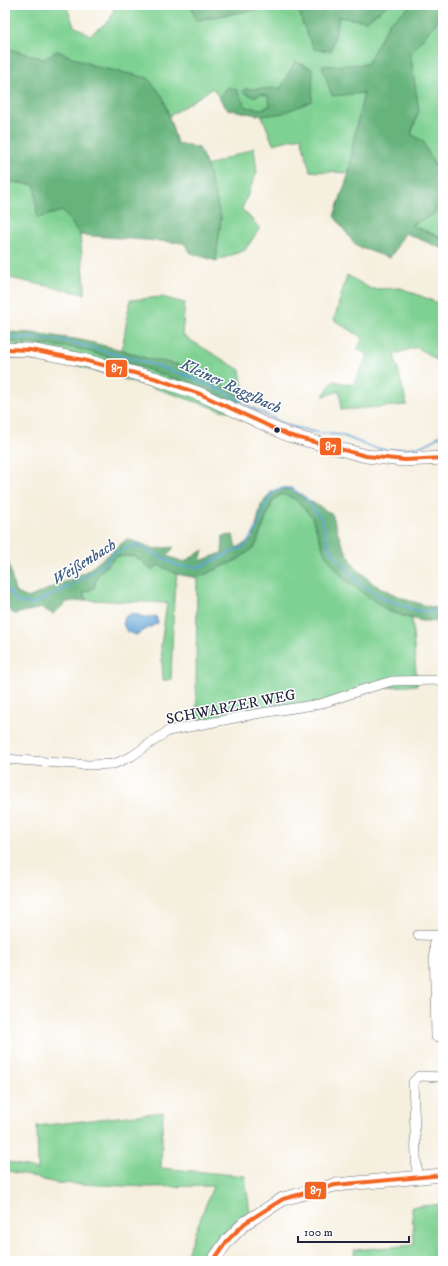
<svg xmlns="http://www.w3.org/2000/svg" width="448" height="1266" viewBox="0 0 448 1266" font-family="'IM FELL DW Pica',serif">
  <rect width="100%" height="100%" fill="#fff"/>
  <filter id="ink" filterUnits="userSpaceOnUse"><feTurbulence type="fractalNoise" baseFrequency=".025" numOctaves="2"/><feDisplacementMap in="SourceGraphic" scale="8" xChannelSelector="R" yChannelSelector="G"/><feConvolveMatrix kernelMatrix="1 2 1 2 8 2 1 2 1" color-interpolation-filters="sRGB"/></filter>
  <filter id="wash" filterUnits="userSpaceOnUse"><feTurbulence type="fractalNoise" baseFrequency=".012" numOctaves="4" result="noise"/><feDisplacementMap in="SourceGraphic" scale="16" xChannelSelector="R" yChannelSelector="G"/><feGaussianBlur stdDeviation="0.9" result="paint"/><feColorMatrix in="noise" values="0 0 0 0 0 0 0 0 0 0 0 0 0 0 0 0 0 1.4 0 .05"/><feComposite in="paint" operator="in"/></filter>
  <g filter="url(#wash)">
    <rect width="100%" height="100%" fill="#f5efde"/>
    <g fill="#7ed192" stroke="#507a66">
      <polygon points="5,5 66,5 74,26 90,35 110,20 115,5 191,5 197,20 263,8 263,5 298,5 303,25 331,51 339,17 366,21 388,5 412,5 389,23 367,64 364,93 354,137 349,173 310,171 301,137 273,144 262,116 283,113 296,61 281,88 261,94 268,96 270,106 261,109 245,107 237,90 228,87 219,98 213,88 169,116 163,97 148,78 97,67 57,51 44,59 6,48 5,50"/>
      <polygon points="443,14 443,160 434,165 423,141 411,135 419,110 410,54"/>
      <polygon points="254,148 257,172 242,209 260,228 245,250 216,261 221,218 207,166"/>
      <polygon points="5,181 35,185 63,211 80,235 85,285 85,294 5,277"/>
      <polygon points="443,200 443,238 410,225 434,214"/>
      <polygon points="347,275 371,289 401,288 443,305 443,344 441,363 417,347 394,354 407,405 341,410 340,391 323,396 333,381 353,385 368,354 357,350 363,338 334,320"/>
      <polygon points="162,297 185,303 182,335 240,370 245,398 221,384 180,365 145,358 122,350 130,300"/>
      <polygon points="5,341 76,348 124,361 199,387 238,403 228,411 220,410 164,391 72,364 5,357"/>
      <polygon points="282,493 295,499 312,517 325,554 388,611 412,619 417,685 379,688 291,715 286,706 197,722 196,678 197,578 237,560 255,547 273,500"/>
      <polygon points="117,556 135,556 152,570 159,565 177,574 174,596 171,679 163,681 161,645 167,603 86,600 83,593 94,588 97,575"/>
      <path d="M163,1112l-2,56 84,8 5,36c-20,13 -34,29 -46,49h-20l29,-75 -67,1 -90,-4 -51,-13v-9l33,9 -1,-44z"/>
      <polygon points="443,1204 443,1261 355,1261 354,1250 414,1245 412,1207"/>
    </g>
    <g fill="#66b37c" stroke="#446a5c">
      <polygon points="191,5 263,5 264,8 196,20"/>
      <polygon points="298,5 388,5 366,21 339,17 331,51 314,49 303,25"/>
      <polygon points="412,5 443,5 443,14 410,54 419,110 411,134 423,141 434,165 443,160 443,200 434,214 411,225 443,238 443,249 405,233 390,258 356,246 334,216 349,173 354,137 364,93 332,96 322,66 367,64 389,23"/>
      <polygon points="6,48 44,59 57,51 97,67 148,78 163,97 177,143 199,148 207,166 221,218 216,261 191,253 184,243 80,235 63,211 37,218 35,185 5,181"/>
      <polygon points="295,61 313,69 312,101 283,113 262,116 227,109 219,98 228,87 237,90 246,107 261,109 270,106 268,96 261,94 254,97 243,92 244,89 281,88"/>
      <polygon points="5,332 33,333 81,340 122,350 145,358 180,365 221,384 245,398 238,403 199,387 124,361 76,348 5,341"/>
      <polygon points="289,489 332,514 341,542 355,567 375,585 407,600 438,609 443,609 443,621 421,621 388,611 345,580 325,554 312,517 295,499 282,494 273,500 255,547 237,560 197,578 177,574 159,565 152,570 135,556 117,556 97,575 94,588 83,593 86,600 67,602 53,614 42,608 14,614 5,606 5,547 15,592 28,598 74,578 90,569 127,539 155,549 174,547 167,556 184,562 203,550 200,561 222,553 223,536 233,535 236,548 253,539 261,505 272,491"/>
    </g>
    <polygon fill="#60a3d4" stroke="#416288" points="132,613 144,617 156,616 158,623 136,635 127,632 123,624 125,617"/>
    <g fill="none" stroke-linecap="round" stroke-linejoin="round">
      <g stroke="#60a3d4" stroke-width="2">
        <polyline points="5,338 30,338 66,341 141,361 186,375 229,394 250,407 289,426 319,433 341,435 371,447 387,450 418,447 431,442 443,433"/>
        <polyline points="5,583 5,586 17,602 33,604 71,586 104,564 112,554 134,545 154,553 178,566 199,567 245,546 256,530 267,501 275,490 284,488 291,488 306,498 322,520 329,548 360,584 385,599 418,611 443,611"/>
      </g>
    </g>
  </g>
  <g filter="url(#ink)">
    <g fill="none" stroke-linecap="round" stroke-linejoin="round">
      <defs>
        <g id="street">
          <polyline points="5,759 88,765 114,764 132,756 168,731 255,714 320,704 365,689 392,681 443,680"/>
          <polyline points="418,935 443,936"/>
          <polyline points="434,935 436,1037"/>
          <polyline points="417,1178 413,1082 419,1076 443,1077"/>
        </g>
        <g id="secondary">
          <polyline points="5,349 30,350 83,360 154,378 200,394 288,435 366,456 405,460 443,458"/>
          <polyline points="213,1261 227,1241 245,1223 283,1199 335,1185 443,1175"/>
        </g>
      </defs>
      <use href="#street" stroke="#6c6a74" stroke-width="10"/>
      <use href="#secondary" stroke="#6c6a74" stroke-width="14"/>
      <use href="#street" stroke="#fff" stroke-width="9"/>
      <use href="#secondary" stroke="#fff" stroke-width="13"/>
      <defs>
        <g id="bus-1">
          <polyline points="5,349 30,350 83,360 154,378 200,394 288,435 366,456 405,460 443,458"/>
          <polyline points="213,1261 227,1241 245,1223 283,1199 335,1185 443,1175"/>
        </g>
      </defs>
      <use href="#bus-1" stroke="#fff" stroke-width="7"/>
      <use href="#bus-1" stroke="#f26522" stroke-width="4"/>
    </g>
  </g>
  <circle fill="#22223b" stroke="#fff" stroke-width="1.5" cx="277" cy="430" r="3.5"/>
  <g text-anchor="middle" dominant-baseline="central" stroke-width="3" stroke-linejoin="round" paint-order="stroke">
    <g font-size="15" fill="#22223b" stroke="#fff">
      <text transform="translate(231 707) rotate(-11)">SCHWARZER WEG</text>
    </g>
    <g font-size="16" font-style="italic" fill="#3e5c80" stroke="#fff">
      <text transform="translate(231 386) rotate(25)">Kleiner Ragglbach</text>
      <text transform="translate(84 562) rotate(-32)">Weißenbach</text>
    </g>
  </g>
  <g stroke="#fff" stroke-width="1.5">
    <rect x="105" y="359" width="23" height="19" rx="4" fill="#f26522"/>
    <rect x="319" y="437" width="23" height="19" rx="4" fill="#f26522"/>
    <rect x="304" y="1181" width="23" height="19" rx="4" fill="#f26522"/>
  </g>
  <g font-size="11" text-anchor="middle" font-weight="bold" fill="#fff">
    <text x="117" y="372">87</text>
    <text x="331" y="450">87</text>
    <text x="316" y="1194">87</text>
  </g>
  <rect width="448" height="1266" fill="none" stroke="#fff" stroke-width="20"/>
  <path d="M298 1236v6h111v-6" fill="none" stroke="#22223b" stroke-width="2"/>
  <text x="304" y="1236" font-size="12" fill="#22223b" stroke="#ffffff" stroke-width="3" paint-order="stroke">100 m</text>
</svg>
